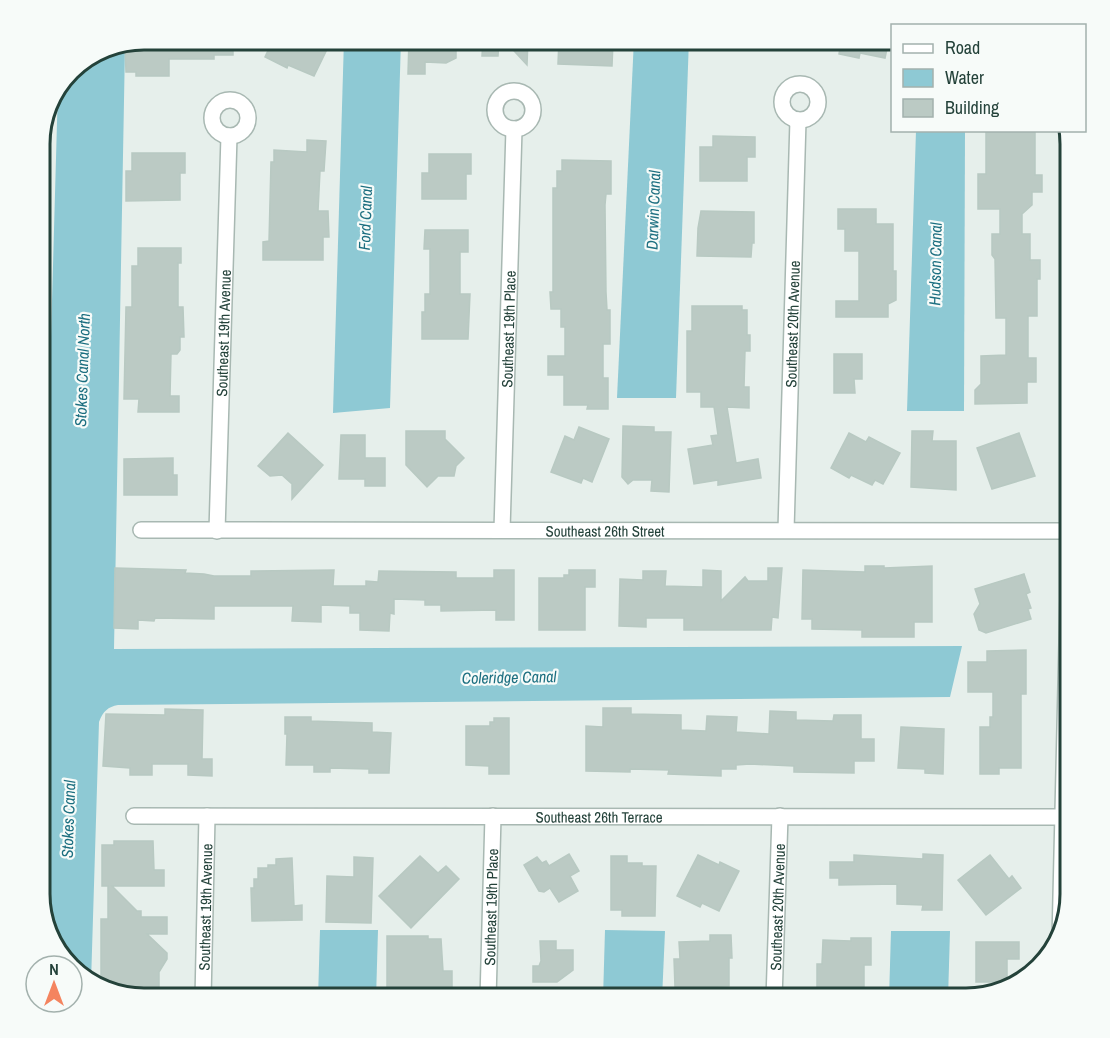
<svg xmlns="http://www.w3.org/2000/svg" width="1110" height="1038" viewBox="0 0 1110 1038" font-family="'Archivo Narrow',sans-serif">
  <rect width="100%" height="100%" fill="#e6efeb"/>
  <g fill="#8ec9d4">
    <polygon points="344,39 401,39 390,408 333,413"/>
    <polygon points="634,39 689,39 676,398 617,398"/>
    <path d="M125,46l-11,603 848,-3 -12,51 -832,8c-10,2 -15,6 -19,17l-8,261 -19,-13v-4h-4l-29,-65v-265l3,-5 1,-9 15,-535 16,-22z"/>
    <polygon points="916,131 965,131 964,411 907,411"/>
    <polygon points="320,930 378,930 376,999 318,999"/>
    <polygon points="605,930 665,931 662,999 603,999"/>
    <polygon points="891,931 950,931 948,999 889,999"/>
  </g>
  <g fill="#bbcac4" stroke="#b8c9c2" stroke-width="1.5">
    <polygon points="143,39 233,39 233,55 214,55 214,59 169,59 169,76 136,76 136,72 126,72 125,46"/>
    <polygon points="282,39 332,39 314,76 288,65 287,68 265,57 273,40 280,44"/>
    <polygon points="409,39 456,39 456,58 446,63 425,62 425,74 408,74"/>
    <polygon points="483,39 499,39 498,56 482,56"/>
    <polygon points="503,39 528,39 527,65"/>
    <polygon points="559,39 600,39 600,42 613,42 612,66 558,64"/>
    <polygon points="825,39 889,39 885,58 860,53 859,58 839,54 840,48 824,45"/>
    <polygon points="986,130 1035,130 1035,175 1042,175 1042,192 1032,192 1032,205 1022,214 1022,234 1030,234 1030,260 1040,260 1040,279 1037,279 1037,316 1028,316 1028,358 1036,358 1036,382 1027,382 1027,403 975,404 975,390 981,384 981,356 1006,355 1006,318 996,318 995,259 992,255 992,234 1000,234 1000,209 978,209 978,174 986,174"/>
    <polygon points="713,136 755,137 755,157 747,157 747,181 700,181 700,147 713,147"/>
    <polygon points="307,140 326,141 324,171 320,171 318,211 328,211 329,237 323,237 323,260 263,260 263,242 269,241 271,162 274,162 274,150 307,152"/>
    <polygon points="132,153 185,153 185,173 180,173 180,200 126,201 126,171 132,171"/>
    <polygon points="429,154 471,154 471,174 466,174 466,199 422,199 422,173 429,173"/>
    <polygon points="562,160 611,161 611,194 606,194 605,205 606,292 607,310 610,310 610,344 603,344 603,378 608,378 608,409 587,409 588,405 564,405 564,375 548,375 548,356 565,356 565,327 561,327 561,309 551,309 550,292 553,292 553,188 557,188 557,171 562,171"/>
    <polygon points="838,209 876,209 876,224 893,224 893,271 896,271 896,300 888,304 888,317 836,317 836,301 859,301 859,251 845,251 845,229 838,229"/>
    <polygon points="701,211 754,212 754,243 752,243 751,257 697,256 698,228"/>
    <polygon points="425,230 468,230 468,252 460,252 460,294 470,294 468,339 422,339 422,312 425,312 425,294 430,294 430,249 424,249"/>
    <polygon points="138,248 181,248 181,263 178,263 178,307 183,307 184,337 180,337 180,350 177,354 171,354 170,396 179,396 179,412 138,412 139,399 124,399 126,307 132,307 132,266 138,266"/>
    <polygon points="692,306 742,306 742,310 747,310 747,335 750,335 750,351 745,351 744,387 749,387 749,408 727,407 736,463 758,459 761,478 718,485 718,480 694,484 688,449 713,445 711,436 718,435 714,407 701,407 701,392 687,392 687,331 692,331"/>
    <polygon points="834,354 862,354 862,379 854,379 855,393 834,393"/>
    <polygon points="623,426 654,427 654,432 671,432 669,492 651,491 652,480 633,480 628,484 622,477"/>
    <polygon points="579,427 609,439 592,482 583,478 581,483 551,472 565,436 574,440"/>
    <polygon points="406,431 445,431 445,439 464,458 456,466 454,476 438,476 427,487 406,465"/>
    <polygon points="912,431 933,431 932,441 956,441 956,490 911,487"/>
    <polygon points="288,433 323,465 292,499 292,484 282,475 270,476 258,466"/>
    <polygon points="849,433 866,442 869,437 900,453 883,484 875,480 872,485 851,475 849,478 831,468"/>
    <polygon points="1019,433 1035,476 992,489 977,448"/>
    <polygon points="341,435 365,435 365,458 385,458 385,486 365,486 365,479 339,479"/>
    <polygon points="173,458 173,475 177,475 177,495 124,495 124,459"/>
    <polygon points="865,566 884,566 884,568 932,566 932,622 914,622 914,637 862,637 862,630 812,629 812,619 802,619 803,570 865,572"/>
    <polygon points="115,568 186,570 185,573 204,574 214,576 251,576 251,571 334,570 333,586 366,586 366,581 378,582 379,571 456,572 456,578 494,578 494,570 514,570 514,620 496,620 496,610 441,611 441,605 425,605 425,600 394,599 394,614 390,613 389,631 360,630 360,613 350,613 350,606 321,605 321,622 292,621 293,606 214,606 214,619 155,618 154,621 138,620 138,629 114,628"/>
    <polygon points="768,568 782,568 778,618 772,617 771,630 684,630 684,618 646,618 646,627 619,626 620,579 643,580 643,571 666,571 665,586 703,587 703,570 721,571 721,601 745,577 748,581 768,581"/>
    <polygon points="569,570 595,570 595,587 585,587 585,630 539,630 539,578 564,578 564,575 569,575"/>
    <polygon points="1024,574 1030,592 1026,594 1031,608 1028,609 1031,619 986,633 979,630 974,614 980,604 975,589"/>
    <polygon points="1026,650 1026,694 1021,694 1021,768 999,768 999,774 980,774 980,727 990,727 990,717 993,717 993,692 968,692 968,662 987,662 987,651"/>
    <polygon points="603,708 631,708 631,714 681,715 681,730 706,731 707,716 737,717 736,732 769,734 770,711 796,712 796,720 833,721 834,715 861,715 861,739 874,739 874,761 854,761 854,773 794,772 794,766 750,764 736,765 736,769 721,769 721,776 668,774 669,770 630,769 630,772 586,771 586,726 603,727"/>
    <polygon points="165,709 203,710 202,759 212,759 212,776 188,775 188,764 152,764 152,775 130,775 130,768 103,766 106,714 165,715"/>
    <polygon points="285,717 311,717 311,721 372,723 372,732 391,733 389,773 369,773 369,769 330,768 330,772 314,772 314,765 286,765 287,734 285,734"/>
    <polygon points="494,718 509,718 509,774 489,774 489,766 466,765 466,726 490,726 490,722 494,722"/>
    <polygon points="901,727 944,729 943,774 925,773 925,769 898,768"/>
    <polygon points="114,841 153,841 154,870 164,870 164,886 112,886 137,911 141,911 141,917 167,917 167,934 147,934 167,953 167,959 159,972 159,999 143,999 101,989 101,919 108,919 108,886 102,886 102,845 114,845"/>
    <polygon points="569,854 579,871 570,876 578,891 559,902 550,888 544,892 539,891 524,865 537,857 542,863 546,861 549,866"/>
    <polygon points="923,854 943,855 942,910 922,910 923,905 897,904 897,884 839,885 839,878 830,878 830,862 854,862 854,855 923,859"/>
    <polygon points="698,855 719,865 720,862 739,871 719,911 702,903 700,907 677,896"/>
    <polygon points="990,855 1009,879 1012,876 1021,888 986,915 958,880"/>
    <polygon points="420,856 438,873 446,866 459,879 411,928 379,896"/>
    <polygon points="611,856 627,856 627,863 642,863 642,866 656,866 655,916 622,916 622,910 611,910"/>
    <polygon points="354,857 373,858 371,923 326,922 327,876 354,877"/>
    <polygon points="292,858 294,906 302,905 302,920 252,921 251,888 254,888 254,879 258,879 258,868 268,868 268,865 276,865 276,859"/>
    <polygon points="710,935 731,935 732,958 729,958 729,986 675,987 674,959 680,959 679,942 710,941"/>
    <polygon points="387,936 428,936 428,939 441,939 443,971 452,971 452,989 387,989"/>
    <polygon points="851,938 871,938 871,965 864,965 864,988 817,988 817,964 822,964 823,940 851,941"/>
    <polygon points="540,941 556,941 556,950 573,950 573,970 557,982 533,982 533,966 539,966 541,961"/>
    <polygon points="976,942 1019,942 1019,959 1007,959 1007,982 976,982"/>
  </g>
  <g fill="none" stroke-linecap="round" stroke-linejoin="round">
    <defs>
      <g id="minor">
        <circle cx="800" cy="102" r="18"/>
        <circle cx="514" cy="110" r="19"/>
        <circle cx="230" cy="118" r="18"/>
        <path id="s1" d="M141,530l928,1"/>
        <path id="s2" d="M502,530l12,-401"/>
        <path id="s3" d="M786,530l12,-410"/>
        <path id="s4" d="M217,531l12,-395"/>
        <path id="s5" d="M134,816l929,1"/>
        <polyline points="1060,939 1071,474"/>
        <path id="s6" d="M203,999l4,-183"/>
        <path id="s7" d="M488,999l5,-183"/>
        <path id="s8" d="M774,999l6,-183"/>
      </g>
    </defs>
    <use href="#minor" stroke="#a8b8b2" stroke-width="18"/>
    <use href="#minor" stroke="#fff" stroke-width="15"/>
  </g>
  <g text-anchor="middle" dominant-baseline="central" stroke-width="4.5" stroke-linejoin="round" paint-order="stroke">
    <g font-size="15" fill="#24423a" stroke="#f7fbf9">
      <text stroke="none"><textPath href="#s3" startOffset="206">Southeast 20th Avenue</textPath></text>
      <text stroke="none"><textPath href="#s2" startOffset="201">Southeast 19th Place</textPath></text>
      <text stroke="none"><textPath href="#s4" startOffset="198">Southeast 19th Avenue</textPath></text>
      <text stroke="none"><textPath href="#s1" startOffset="464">Southeast 26th Street</textPath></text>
      <text stroke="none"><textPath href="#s5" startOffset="465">Southeast 26th Terrace</textPath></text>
      <text stroke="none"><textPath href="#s8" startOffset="92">Southeast 20th Avenue</textPath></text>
      <text stroke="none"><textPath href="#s6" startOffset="92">Southeast 19th Avenue</textPath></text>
      <text stroke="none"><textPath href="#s7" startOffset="92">Southeast 19th Place</textPath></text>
    </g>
    <g font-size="16" font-style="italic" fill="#1c6f80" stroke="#f7fbf9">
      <text transform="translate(653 210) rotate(-88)">Darwin Canal</text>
      <text transform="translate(365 218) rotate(-88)">Ford Canal</text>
      <text transform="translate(935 264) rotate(-89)">Hudson Canal</text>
      <text transform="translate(82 370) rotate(-88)">Stokes Canal North</text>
      <text transform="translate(509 677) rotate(-1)">Coleridge Canal</text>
      <text transform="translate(68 819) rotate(-88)">Stokes Canal</text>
    </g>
  </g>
  <path d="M0 0H1110V1038H0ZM144 50H966A94 94 0 0 1 1060 144V894A94 94 0 0 1 966 988H144A94 94 0 0 1 50 894V144A94 94 0 0 1 144 50Z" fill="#f7fbf9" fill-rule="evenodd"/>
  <path fill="none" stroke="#24423a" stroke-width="3" d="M144 50H966A94 94 0 0 1 1060 144V894A94 94 0 0 1 966 988H144A94 94 0 0 1 50 894V144A94 94 0 0 1 144 50Z"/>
  <rect x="891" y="24" width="195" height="108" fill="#f7fbf9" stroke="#a3b1ad" stroke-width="1.5"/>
  <rect x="903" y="44" width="30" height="9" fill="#ffffff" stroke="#a3b1ad" stroke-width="1.5"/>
  <text x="945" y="54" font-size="18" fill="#24423a">Road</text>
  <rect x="903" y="69" width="30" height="18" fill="#8ec9d4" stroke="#a3b1ad" stroke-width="1.5"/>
  <text x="945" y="84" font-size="18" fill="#24423a">Water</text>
  <rect x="903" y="99" width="30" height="18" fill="#bbcac4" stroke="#a3b1ad" stroke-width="1.5"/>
  <text x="945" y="114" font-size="18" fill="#24423a">Building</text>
  <g transform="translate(54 984)"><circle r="28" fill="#f7fbf9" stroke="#a3b1ad" stroke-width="1.5"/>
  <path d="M0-4.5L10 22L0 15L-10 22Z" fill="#f4845f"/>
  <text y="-9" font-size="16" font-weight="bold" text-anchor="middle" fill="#24423a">N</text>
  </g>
</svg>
